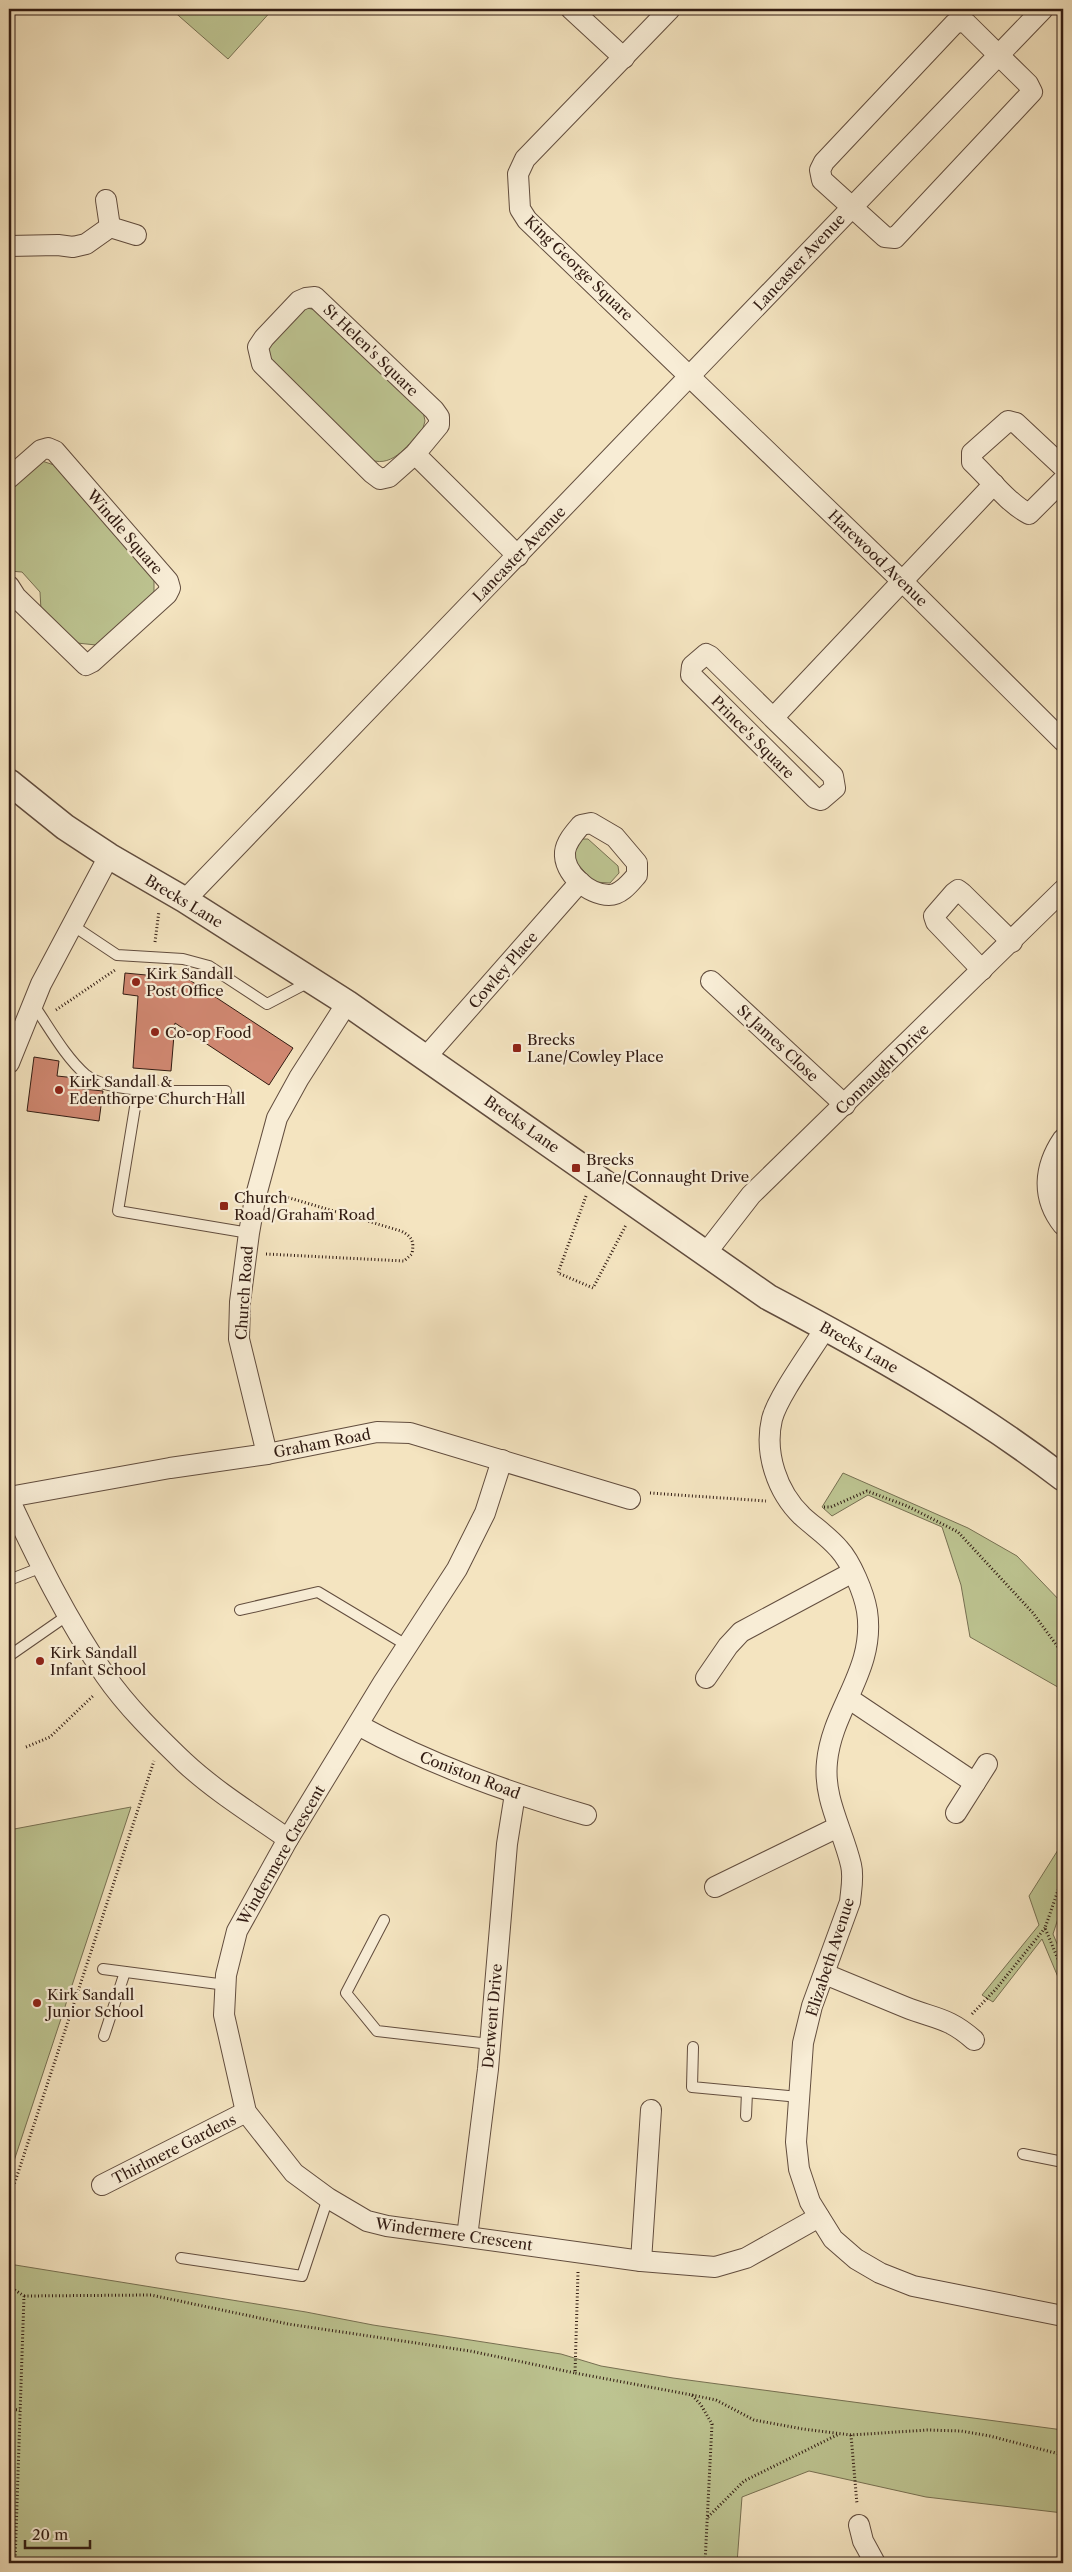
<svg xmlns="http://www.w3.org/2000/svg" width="1072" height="2572" viewBox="0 0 1072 2572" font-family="'Libre Caslon Text',serif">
  <rect width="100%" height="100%" fill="#f4e4c0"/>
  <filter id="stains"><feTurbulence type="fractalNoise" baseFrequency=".004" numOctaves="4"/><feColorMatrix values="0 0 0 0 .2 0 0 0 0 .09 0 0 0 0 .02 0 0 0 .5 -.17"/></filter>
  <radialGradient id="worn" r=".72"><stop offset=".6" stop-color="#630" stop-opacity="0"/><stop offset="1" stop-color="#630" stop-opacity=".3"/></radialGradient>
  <g fill="#bdc491" stroke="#777052">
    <polygon points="171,9 273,9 228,59"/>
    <path d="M303,307l17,4 103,100 2,10 -2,7c-14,15 -29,40 -52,32l-100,-99 -4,-16z"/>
    <polygon points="39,460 57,466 154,577 154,592 96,645 77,643 41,610 40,592 22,572 9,571 9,487"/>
    <polygon points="582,839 588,839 618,866 619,873 610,883 594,882 572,858 572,849"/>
    <polygon points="843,1473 968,1528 1017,1556 1063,1604 1063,1690 970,1637 961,1585 942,1527 868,1495 832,1516 822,1507"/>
    <polygon points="131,1807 9,2176 9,1830"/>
    <polygon points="1063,1842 1063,1903 1053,1934 1063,1958 1063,1989 1042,1939 993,2002 982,1995 1039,1925 1029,1896"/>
    <polygon points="9,2264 306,2312 373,2325 561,2354 601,2366 673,2378 1063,2430 1063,2513 926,2497 809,2471 742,2497 737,2563 9,2563"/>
  </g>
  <g fill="#d18872" stroke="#311b12">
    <polygon points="125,973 188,979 293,1048 269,1085 175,1023 171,1071 133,1068 138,996 123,994"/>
    <polygon points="34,1057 59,1061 57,1076 76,1078 74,1088 103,1091 99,1121 27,1111"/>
  </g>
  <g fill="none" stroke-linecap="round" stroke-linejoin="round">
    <defs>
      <g id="service">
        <polyline points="72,925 117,955 183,959 209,966 267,1004 311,981"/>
        <path d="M33,1004c16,23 32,53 53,71 26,21 105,15 140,16"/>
        <polyline points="138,1089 118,1211 249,1233"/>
        <polyline points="9,1580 42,1567"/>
        <polyline points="240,1610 318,1592 408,1646"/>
        <polyline points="9,1656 68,1615"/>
        <polyline points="384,1920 346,1993 377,2031 490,2044"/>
        <polyline points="103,1969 226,1985"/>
        <polyline points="104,2036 125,1972"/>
        <polyline points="693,2047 692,2087 799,2097"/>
        <polyline points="746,2116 747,2092"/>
        <polyline points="1023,2154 1063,2162"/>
        <polyline points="181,2258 302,2276 328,2198"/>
      </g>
      <g id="minor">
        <polyline points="571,9 624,58"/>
        <polyline points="670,9 525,159 518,174 520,209 527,220 902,581 1063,741"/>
        <polygon points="960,22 966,23 1028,84 1032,92 895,238 885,237 822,180 820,170 824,162 954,24"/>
        <polyline points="106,200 110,227 136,235"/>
        <polyline points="9,246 58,245 73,247 86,244 110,227"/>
        <polyline points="415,454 439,425 439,417 434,410 315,297 306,298 299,301 264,338 258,347 262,364 372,473 380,479 389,477 415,454 518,556"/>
        <path d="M1063,467l-47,-44 -8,-2 -36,32v9c18,17 36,41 57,52l34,-34"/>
        <polyline points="9,478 41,450 48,448 55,451 168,581 170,588 167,594 92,662 86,665 16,597 9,586"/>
        <polyline points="773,718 710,656 706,654 692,666 691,675 815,798 821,800 835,788 833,776 773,718 994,484"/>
        <path d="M591,823l24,14 22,26v12c-7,8 -16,20 -28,20 -20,0 -46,-22 -44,-43 1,-10 10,-20 16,-27z"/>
        <polyline points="185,900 1043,9"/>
        <polyline points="982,970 936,922 934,916 954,893 958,890 962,893 1012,942"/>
        <polyline points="711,981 845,1105"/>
        <polyline points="426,1057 580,882"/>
        <polyline points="9,1063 41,984 109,856"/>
        <path d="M1063,1139c-19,28 -22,58 0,86"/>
        <polyline points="706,1253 751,1195 1063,890"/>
        <path d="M826,1327c-14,23 -48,69 -54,92 -8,34 5,73 30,97 12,11 26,20 37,33 12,13 25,44 28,62 9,59 -35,97 -40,151 -4,37 16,68 24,103 3,12 0,25 -1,37l-38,104 -9,37 -7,99 3,27 11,33 23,37 23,20 24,14 33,13 150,30"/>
        <polyline points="267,1454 239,1339 240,1302 249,1233 255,1199 277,1118 299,1078 347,1003"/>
        <polyline points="502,1460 485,1513 457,1569 383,1683 288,1839 237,1931 226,1975 224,2015 246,2112 294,2173 328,2198 367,2221 387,2226 641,2261 715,2267 746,2258 819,2217"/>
        <polyline points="9,1497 170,1468 267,1454 377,1432 410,1433 630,1499"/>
        <path d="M9,1499c28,60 58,121 96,176 22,32 52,61 79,87 31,29 70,53 104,77"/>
        <polyline points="706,1678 728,1646 741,1632 853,1572"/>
        <polyline points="848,1698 975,1783"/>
        <path d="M358,1725c73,40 149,67 228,90"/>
        <polyline points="956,1813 987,1764"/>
        <polyline points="715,1887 838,1827"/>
        <path d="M825,1974c27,11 53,22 80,33 30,12 43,10 69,33"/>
        <polyline points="102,2185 246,2112"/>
        <polyline points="467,2237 488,2069 507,1844 515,1794"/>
        <polyline points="641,2261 651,2110"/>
        <polyline points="859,2525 863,2541 875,2563"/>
      </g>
      <path id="tertiary" d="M9,782l56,45 44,29 76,44 162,103 421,294c102,54 204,111 295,181"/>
    </defs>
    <use href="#service" stroke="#624d3e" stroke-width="12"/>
    <use href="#minor" stroke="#624d3e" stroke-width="22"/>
    <use href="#tertiary" stroke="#624d3e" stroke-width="28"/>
    <g stroke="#311b12" stroke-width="3" stroke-dasharray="1 2.5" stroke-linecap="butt">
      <polyline points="155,942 159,911"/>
      <polyline points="56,1010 115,970"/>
      <polyline points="586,1196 558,1273 593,1288 626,1225"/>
      <path d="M266,1254l138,7 8,-7c2,-12 1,-17 -11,-23l-125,-37"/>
      <polyline points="650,1493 766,1501"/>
      <polyline points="824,1507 831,1507 867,1491 907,1506 958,1532 1033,1613 1063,1654"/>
      <polyline points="26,1747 50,1737 94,1695"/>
      <polyline points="1063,1876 1045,1928 1063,1971"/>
      <polyline points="972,2014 996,1989 1045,1928"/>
      <polyline points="9,2200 154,1761"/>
      <polyline points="578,2272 575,2373 692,2395 701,2405 712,2424 705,2563"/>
      <polyline points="9,2286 24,2296 15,2563"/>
      <polyline points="24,2296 151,2295 288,2324 470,2351 575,2373"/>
      <polyline points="692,2395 716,2400 754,2420 803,2429 851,2435 927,2430 961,2431 990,2436 1063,2455"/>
      <polyline points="9,2409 20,2410"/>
      <polyline points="851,2435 857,2504"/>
      <polyline points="708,2517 744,2481 839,2434"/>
    </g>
    <use href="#service" stroke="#f8edd6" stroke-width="10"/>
    <use href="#minor" stroke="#f8edd6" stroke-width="20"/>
    <use href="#tertiary" stroke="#f8edd6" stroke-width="25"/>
  </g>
  <g fill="#8f2418" stroke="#f8edd6" stroke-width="2">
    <circle cx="136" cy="982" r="5"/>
    <circle cx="155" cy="1032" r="5"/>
    <rect x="512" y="1043" width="10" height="10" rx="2.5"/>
    <circle cx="59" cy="1090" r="5"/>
    <rect x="571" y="1163" width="10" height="10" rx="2.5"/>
    <rect x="219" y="1201" width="10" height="10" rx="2.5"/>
    <circle cx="40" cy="1661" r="5"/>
    <circle cx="37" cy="2003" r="5"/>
  </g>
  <g text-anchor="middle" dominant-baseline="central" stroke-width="4.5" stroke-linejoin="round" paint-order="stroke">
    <g font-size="15" fill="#311b12" stroke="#f8edd6">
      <text transform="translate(799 262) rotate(-47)">Lancaster Avenue</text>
      <text transform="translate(579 268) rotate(44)">King George Square</text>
      <text transform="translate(371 350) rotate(44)">St Helen's Square</text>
      <text transform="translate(125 532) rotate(49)">Windle Square</text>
      <text transform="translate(519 554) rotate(-46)">Lancaster Avenue</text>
      <text transform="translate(878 558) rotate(44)">Harewood Avenue</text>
      <text transform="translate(753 737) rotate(45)">Prince's Square</text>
      <text transform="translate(184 901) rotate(31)">Brecks Lane</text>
      <text transform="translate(503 970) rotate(-49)">Cowley Place</text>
      <text transform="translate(778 1043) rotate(43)">St James Close</text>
      <text transform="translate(882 1069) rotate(-44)">Connaught Drive</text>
      <text transform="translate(522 1124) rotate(35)">Brecks Lane</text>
      <text transform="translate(244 1293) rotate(-86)">Church Road</text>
      <text transform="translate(859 1347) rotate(30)">Brecks Lane</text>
      <text transform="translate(322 1443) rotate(-11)">Graham Road</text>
      <text transform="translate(470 1775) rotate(21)">Coniston Road</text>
      <text transform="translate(281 1855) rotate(-60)">Windermere Crescent</text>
      <text transform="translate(830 1957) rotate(-72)">Elizabeth Avenue</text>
      <text transform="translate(492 2016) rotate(-85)">Derwent Drive</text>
      <text transform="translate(174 2149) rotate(-27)">Thirlmere Gardens</text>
      <text transform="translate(454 2234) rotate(8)">Windermere Crescent</text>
    </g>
    <g font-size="15" fill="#311b12" stroke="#f8edd6" text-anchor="start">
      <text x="146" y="973">Kirk Sandall<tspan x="146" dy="17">Post Office</tspan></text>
      <text x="165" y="1032">Co-op Food</text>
      <text x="527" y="1039">Brecks<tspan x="527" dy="17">Lane/Cowley Place</tspan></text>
      <text x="69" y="1081">Kirk Sandall &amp;<tspan x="69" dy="17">Edenthorpe Church Hall</tspan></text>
      <text x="586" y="1159">Brecks<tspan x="586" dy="17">Lane/Connaught Drive</tspan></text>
      <text x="234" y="1197">Church<tspan x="234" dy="17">Road/Graham Road</tspan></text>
      <text x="50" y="1652">Kirk Sandall<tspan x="50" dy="17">Infant School</tspan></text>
      <text x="47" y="1994">Kirk Sandall<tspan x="47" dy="17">Junior School</tspan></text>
    </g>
  </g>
  <rect width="1072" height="2572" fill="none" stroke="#f4e4c0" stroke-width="30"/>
  <rect x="10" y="10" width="1052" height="2552" fill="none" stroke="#311b12" stroke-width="2.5"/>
  <rect x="15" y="15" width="1042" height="2542" fill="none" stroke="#311b12"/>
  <path d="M25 2540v8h65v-8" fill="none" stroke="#311b12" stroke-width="2.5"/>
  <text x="32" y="2540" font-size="15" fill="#311b12" stroke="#f8edd6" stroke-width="4" paint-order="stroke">20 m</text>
  <rect width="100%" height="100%" filter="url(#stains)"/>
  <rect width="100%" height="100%" fill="url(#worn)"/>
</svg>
